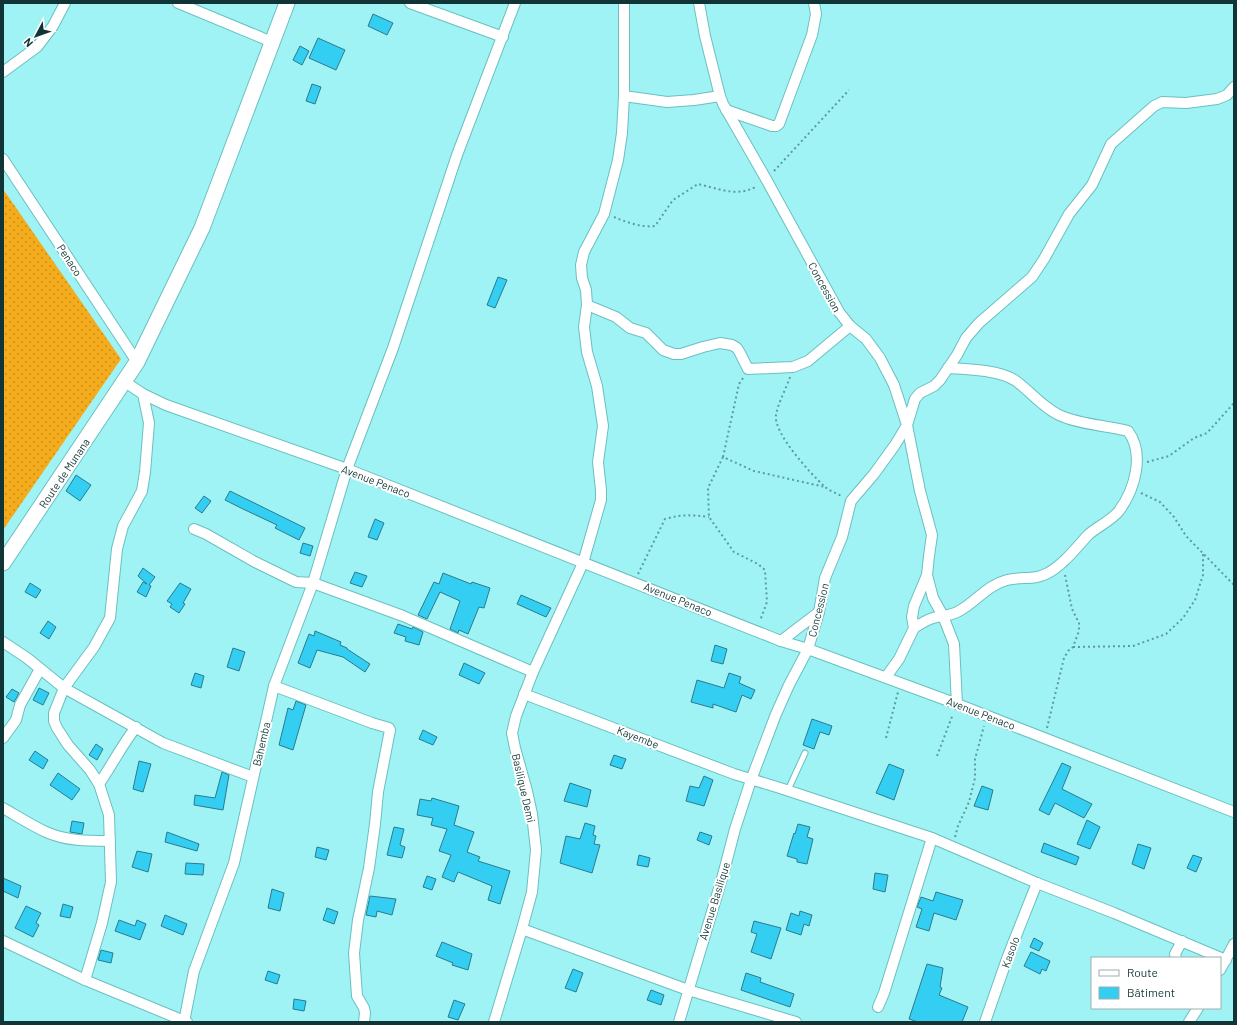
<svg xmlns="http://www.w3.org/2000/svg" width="1237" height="1025" viewBox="0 0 1237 1025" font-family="Barlow,sans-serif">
  <defs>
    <pattern id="grass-dots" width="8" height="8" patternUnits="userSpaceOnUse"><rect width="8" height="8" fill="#f4ac1c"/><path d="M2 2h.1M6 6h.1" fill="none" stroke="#c48d1a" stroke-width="1.8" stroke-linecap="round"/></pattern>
  </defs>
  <rect width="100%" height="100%" fill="#9ff3f5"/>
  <polygon fill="url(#grass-dots)" points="3,189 121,359 3,530"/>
  <g fill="#33cef1" stroke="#2b7b8f">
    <polygon points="373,14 393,23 387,35 368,26"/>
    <polygon points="318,38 345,50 336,70 309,58"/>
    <polygon points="300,46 309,51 302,65 293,60"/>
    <polygon points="312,84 321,87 315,104 306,101"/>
    <polygon points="498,277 507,280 495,308 487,305"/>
    <polygon points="76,475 91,485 80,501 66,491"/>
    <polygon points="230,491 305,528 299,540 275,528 277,525 243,509 225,500"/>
    <polygon points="204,496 211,501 202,513 195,508"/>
    <polygon points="375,519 384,523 377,540 368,537"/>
    <polygon points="303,543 313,546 310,556 300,553"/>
    <polygon points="143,568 155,577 149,585 151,586 146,597 137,592 143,582 147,584 138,576"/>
    <polygon points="355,572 367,576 362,587 350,583"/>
    <polygon points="443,573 471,584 472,582 490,588 484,608 479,607 468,634 459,630 458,633 450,629 460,601 440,592 427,619 418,615 434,582 439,584"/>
    <polygon points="30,583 41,590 36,598 25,592"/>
    <polygon points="180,583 191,589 183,603 185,604 179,613 170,607 172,604 167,601"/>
    <polygon points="521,595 551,608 546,617 517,604"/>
    <polygon points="48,621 56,627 49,639 40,633"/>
    <polygon points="398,624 412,629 413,627 423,632 419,645 405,641 406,637 394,633"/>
    <polygon points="315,631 341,642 340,645 347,648 347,649 370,664 365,672 343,657 317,650 310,668 298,663 309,634 314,636"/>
    <polygon points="715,645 727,649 723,664 711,661"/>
    <polygon points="233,648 245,652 239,671 227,667"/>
    <polygon points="464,663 485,673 479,684 459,675"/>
    <polygon points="195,673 204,676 201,688 191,685"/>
    <polygon points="729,673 741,677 739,683 755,690 751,699 742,695 736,712 713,704 713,708 691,702 697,680 724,688"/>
    <polygon points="39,688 49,693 43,705 33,700"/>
    <polygon points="12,689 19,693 14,702 6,697"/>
    <polygon points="296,701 306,705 293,750 279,745 288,708 293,710"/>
    <polygon points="812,719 832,726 829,735 820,732 814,749 803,745"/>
    <polygon points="423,730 437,737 433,745 419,739"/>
    <polygon points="96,744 103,749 97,760 89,755"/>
    <polygon points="35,751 48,760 43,769 29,760"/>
    <polygon points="614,755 626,759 622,769 610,765"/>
    <polygon points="139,761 151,764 143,792 133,789"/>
    <polygon points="1062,763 1071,767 1062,789 1092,804 1084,818 1055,803 1049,815 1039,810"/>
    <polygon points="889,764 904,770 894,800 876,793"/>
    <polygon points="222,772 229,775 223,810 194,805 195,795 215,798"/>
    <polygon points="58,773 80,789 72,800 50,785"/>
    <polygon points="704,776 713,780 704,806 686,801 690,786 699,788"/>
    <polygon points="570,783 591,790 587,807 564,801"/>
    <polygon points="982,786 993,790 988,810 974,806"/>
    <polygon points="432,798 459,806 454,825 474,832 467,852 480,857 478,861 510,871 500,904 488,900 492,886 458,872 454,882 442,877 451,855 439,851 447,829 431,825 433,818 417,815 420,799 431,801"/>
    <polygon points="1087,820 1100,827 1090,849 1077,844"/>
    <polygon points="72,821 84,823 82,834 70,832"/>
    <polygon points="585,823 595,826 593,835 596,836 594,844 600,845 592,873 560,863 566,836 580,839"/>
    <polygon points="798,824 810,827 807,837 813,839 807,864 797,862 797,859 787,856 794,833 795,834"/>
    <polygon points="394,827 404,829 400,845 405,847 402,858 387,855"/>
    <polygon points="167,832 199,844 197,851 165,842"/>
    <polygon points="700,832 712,836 709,845 697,840"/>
    <polygon points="1044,843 1079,857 1076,865 1041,852"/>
    <polygon points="1138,844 1151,848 1144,869 1132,864"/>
    <polygon points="317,847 329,850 326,860 315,857"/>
    <polygon points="137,851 152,854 148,872 132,867"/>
    <polygon points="639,855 650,858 648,867 637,865"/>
    <polygon points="1193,855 1202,858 1196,872 1187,868"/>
    <polygon points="186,863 204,864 203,875 185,874"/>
    <polygon points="875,873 888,875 885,892 873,889"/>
    <polygon points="427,876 436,879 432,890 423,887"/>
    <polygon points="3,878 21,886 18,898 3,891"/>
    <polygon points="272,889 284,893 280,911 268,908"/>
    <polygon points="936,892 963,900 956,920 934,913 929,931 916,927 922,909 917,907 921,897 933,901"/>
    <polygon points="370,896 396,899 392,915 377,911 376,917 366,915"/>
    <polygon points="63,904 73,907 70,918 60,916"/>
    <polygon points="26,906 41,913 36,923 39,925 33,937 15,928"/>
    <polygon points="327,908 338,912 334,924 323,920"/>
    <polygon points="800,911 812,915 809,926 804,924 801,935 786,930 791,913 799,916"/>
    <polygon points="165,915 187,924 183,935 161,926"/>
    <polygon points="119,920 135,926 137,920 146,924 140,940 115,931"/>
    <polygon points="754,921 781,928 771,959 751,952 757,934 751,932"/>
    <polygon points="1034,938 1043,943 1039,951 1030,947"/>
    <polygon points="442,942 472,954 468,970 452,965 453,963 436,956"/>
    <polygon points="101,950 113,953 111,963 98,960"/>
    <polygon points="1031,952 1050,961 1046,971 1042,969 1040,974 1024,966"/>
    <polygon points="927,964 943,968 940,987 942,988 939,995 968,1007 962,1022 918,1022 909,1019"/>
    <polygon points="573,969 583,973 576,992 565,988"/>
    <polygon points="268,971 280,975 277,984 265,980"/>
    <polygon points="746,973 761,978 760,982 794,994 790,1007 741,990"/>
    <polygon points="651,990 664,995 661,1005 647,1000"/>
    <polygon points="294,999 306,1001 304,1011 293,1009"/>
    <polygon points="454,1000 465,1004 458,1020 448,1017"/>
  </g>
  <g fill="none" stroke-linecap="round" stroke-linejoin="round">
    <defs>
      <polyline id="service" points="788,790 805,753"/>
      <g id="minor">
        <polyline points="178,3 272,42"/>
        <polyline points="410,3 503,37"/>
        <polyline points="699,3 705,36 720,96"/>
        <polyline points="3,72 37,47 53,26 65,3"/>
        <polyline points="624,96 667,102 694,100 720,96 723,104 766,179 839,312 850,326 866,339 880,358 894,385 907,425 895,445 874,474 851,501 842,537 825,578 819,612 808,649 789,685 776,714 751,780 735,829 723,875 679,1022"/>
        <polyline points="726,110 772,126 776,126 779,124 812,35 816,14 814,3"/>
        <polyline points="3,159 137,362"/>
        <polyline points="587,305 616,317 630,328 646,333 663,350 674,354 681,354 703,347 720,343 732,345 737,348 740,353 748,369 793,367 808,361 850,326"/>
        <polyline points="125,382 143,394 166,405 347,469 781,641 808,649 957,704 1234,812"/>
        <polyline points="194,529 206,534 255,562 296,582 313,583 403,616 533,672"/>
        <polyline points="927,575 933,598 943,616 954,644 957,704"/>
        <path d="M914,628c6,-4 12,-8 19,-10 9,-3 18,-2 26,-7 17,-9 28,-26 48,-31 16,-4 26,1 41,-7 16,-9 28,-25 40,-38 10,-9 23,-14 31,-24 16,-22 26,-57 9,-80 -23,-6 -47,-6 -69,-16 -17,-8 -28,-23 -43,-34 -16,-11 -48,-12 -68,-13"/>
        <polyline points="781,641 819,612"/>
        <polyline points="3,642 27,658 64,688 163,743 253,777"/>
        <polyline points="886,677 899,659 914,628 912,617 914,606 927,575 929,556 932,535 920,491 907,425 915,399 920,393 934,386 940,380 957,355 966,338 979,323 1032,277 1044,259 1069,214 1092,185 1111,144 1154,106 1162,102 1186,103 1217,99 1227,95 1234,87"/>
        <polyline points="274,686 372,723 389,728 390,730 378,792 375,824 369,868 358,920 354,953 357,996 364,1008 365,1013 364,1022"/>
        <polyline points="524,694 734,774 780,788 932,838 1037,883 1114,913 1226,960"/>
        <polyline points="3,738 16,720 20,705 40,669"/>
        <path d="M99,784c13,-19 23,-39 37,-57"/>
        <path d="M3,808c14,8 28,17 43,24 20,9 42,9 64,9"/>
        <polyline points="522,929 688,990 796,1022"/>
        <polyline points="3,941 85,980 187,1022"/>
        <polyline points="1176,958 1175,954 1182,941"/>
        <polyline points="1220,970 1234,944"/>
        <polyline points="85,980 102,923 111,882 109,815 99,784 90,770 68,745 57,728 54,721 54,713 64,688 94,647 110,618 117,549 123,526 142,491 145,472 149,423 143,394"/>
        <polyline points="878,1007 884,993 932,838"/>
        <polyline points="184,1022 194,971 234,863 274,686 313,583 347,469 393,348 457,155 515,3"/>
        <polyline points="494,1022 522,929 532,892 536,850 532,814 527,791 515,748 512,733 516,716 533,672 583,563 601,500 601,490 598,462 603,426 597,386 587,352 584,327 587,305 586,290 582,278 581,265 584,252 604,214 618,160 622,133 624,96 624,3"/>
        <polyline points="985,1022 1008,956 1037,883"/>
        <polyline points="1189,1022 1198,1008"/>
      </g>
      <polyline id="secondary" points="3,563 137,362 202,228 287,3"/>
    </defs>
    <use href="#service" stroke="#6bbfc0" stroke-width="7"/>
    <use href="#minor" stroke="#6bbfc0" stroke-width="12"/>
    <use href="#secondary" stroke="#6bbfc0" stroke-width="17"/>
    <g stroke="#5d9b9c" stroke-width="2" stroke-dasharray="2 3" stroke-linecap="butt">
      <polyline points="774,171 849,90"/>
      <path d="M614,217c12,5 28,11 41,9l18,-26 25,-16c19,4 40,14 59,2"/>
      <path d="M790,377c-4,12 -12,26 -14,38 -3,18 35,59 48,71 5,5 13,7 19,11"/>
      <polyline points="743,378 739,384 723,457 754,471 825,487"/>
      <polyline points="723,457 708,488 709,517 734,552 758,564 765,570 767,602 760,621"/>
      <polyline points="1147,462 1169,456 1194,438 1207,433 1234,403"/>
      <polyline points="1141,493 1160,502 1174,517 1186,536 1234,585"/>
      <path d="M638,574l27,-55c17,-5 27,-4 44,-2"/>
      <polyline points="1073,647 1133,646 1166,634 1183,618 1195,600 1203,575 1203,553"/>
      <polyline points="1047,728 1064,658 1068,651 1073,647 1079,631 1079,623 1072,609 1065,575"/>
      <polyline points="886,738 898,692"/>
      <polyline points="937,756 953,714"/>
      <polyline points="955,837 958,826 969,802 975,778 975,759 984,726"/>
    </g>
    <use href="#service" stroke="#fff" stroke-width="5"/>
    <use href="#minor" stroke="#fff" stroke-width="10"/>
    <use href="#secondary" stroke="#fff" stroke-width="15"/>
  </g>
  <g text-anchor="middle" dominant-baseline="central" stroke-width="4" stroke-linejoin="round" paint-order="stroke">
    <g font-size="11" fill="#113536" stroke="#fff">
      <text transform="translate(70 260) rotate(57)">Penaco</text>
      <text transform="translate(825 287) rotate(61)">Concession</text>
      <text transform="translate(64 473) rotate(-56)">Route de Munana</text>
      <text transform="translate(376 481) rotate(21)">Avenue Penaco</text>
      <text transform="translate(678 599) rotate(22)">Avenue Penaco</text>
      <text transform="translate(818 610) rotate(-76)">Concession</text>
      <text transform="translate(981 713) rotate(21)">Avenue Penaco</text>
      <text transform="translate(638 737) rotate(21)">Kayembe</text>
      <text transform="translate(261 744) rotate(-77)">Bahemba</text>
      <text transform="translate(524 788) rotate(77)">Basilique Demi</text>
      <text transform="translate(714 901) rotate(-73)">Avenue Basilique</text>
      <text transform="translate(1010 952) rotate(-70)">Kasolo</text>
    </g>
  </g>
  <rect width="1237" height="1025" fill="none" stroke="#113536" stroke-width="8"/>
  <rect x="1091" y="957" width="130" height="52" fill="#ffffff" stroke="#a0aeaf"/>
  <rect x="1099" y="970" width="20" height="6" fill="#ffffff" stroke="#a0aeaf"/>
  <text x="1127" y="977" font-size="12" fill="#113536">Route</text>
  <rect x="1099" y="987" width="20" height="12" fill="#33cef1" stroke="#a0aeaf"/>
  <text x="1127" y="997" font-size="12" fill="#113536">Bâtiment</text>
  <g transform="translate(36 36) rotate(229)" stroke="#ffffff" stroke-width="3" paint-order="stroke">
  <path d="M0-3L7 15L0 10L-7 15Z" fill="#113536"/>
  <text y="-6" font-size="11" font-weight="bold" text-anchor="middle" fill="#113536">N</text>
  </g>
</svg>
